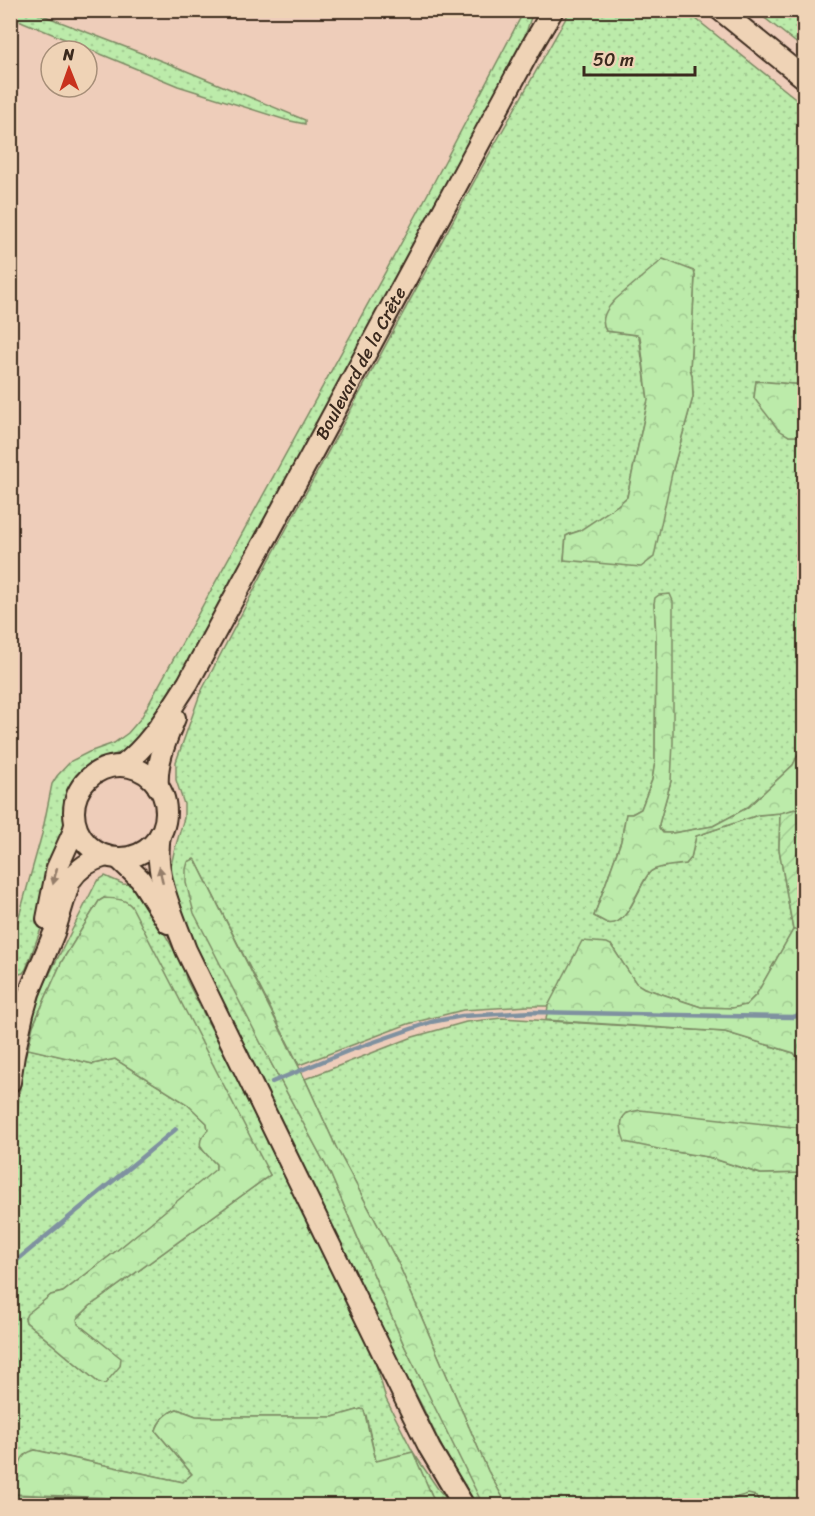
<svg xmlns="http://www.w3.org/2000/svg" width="815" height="1516" viewBox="0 0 815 1516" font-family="Sriracha,sans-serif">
  <defs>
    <pattern id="grass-dots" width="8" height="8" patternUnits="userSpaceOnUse" patternTransform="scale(1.5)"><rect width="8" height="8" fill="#bcebaa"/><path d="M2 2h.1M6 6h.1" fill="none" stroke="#a2ca92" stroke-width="1.8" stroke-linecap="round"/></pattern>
    <pattern id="forest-crowns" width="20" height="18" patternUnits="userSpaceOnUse" patternTransform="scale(1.5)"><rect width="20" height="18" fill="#bcebaa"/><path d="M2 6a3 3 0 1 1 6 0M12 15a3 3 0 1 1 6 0" fill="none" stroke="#a2ca92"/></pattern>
    <pattern id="garden-furrows" width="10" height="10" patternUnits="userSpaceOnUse" patternTransform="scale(1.5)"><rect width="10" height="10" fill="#bcebaa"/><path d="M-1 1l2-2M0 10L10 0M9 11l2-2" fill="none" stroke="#a2ca92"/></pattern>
  </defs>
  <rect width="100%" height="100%" fill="#eecdba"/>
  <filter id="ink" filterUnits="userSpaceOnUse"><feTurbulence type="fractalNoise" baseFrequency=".0167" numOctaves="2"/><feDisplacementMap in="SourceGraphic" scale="12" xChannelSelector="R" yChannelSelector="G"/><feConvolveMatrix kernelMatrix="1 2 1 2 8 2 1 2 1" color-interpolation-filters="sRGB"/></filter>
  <g filter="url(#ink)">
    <g fill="url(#grass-dots)" stroke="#7c8a64" stroke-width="1.5" fill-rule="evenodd">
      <polygon points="11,10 32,11 172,65 305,120 305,124 286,120 178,86 11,17"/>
      <polygon points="524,11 533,11 526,33 517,55 195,650 159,714 127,751 103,758 89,764 76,775 67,789 64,802 64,832 42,926 26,969 23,973 16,975 11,974 11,945 42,834 52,784 57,776 71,761 89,752 114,743 128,733 141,718 416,216"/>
      <path d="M570,11h116l118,94v280l-48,-4 -2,17 35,38h15v307l-11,22 -46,43 -34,18 -40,7h-10l-4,-5v-4l12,-43 -17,-178 2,32 -1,127 -3,18 -11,29 -9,5h-6l-5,27 -27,75c4,2 9,5 13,6 21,7 32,-38 43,-50 6,-6 27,-7 36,-8l5,-6 5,-22 62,-21 22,-2 -1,36 14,81 -37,65 -10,10 -14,3 -31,-1 -57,-19 -8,-4 -25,-39 -63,61h-20l-65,4 -55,14 -109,41 -103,-204 75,202 59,110 74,172 80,160h-9l-22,-35 -32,-66 -41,-78 -184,-375 -25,-58 -1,-23 4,-18 10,-34v-14l-8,-24v-18l24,-68 69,-133 213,-394zM695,275l-5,94 2,6 1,22 -21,76 -108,87 2,-24 4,-2 9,-3 39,-26 9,-8 21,-97 -9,-63 -2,-2 -31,-4z"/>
      <polygon points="756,11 804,11 804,49"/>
      <path d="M105,876l18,8 14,1 47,83 2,11 48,94 139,281 13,45 27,53 25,37 14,16h-16l-23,-52 -37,9 -10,-47 -5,-6 -28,8h-118l-19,-1 -19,-7c-9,3 -19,12 -21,22l36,43 -9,8 -148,-32 -15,45 147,5 36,5 -192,1 -1,-326 11,-103 10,-54 12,-36 54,-106zM104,898l166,277 -180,131 -13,13 1,5 42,34 -21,25 -73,-61 -1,-4 26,-23 12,-3 57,-44 96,-78v-6l-16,-17 8,-17 -1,-7 -20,-19 -72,-45 -22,5 -64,-15 4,-23 29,-65 37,-60z"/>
      <polygon points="502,1018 725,1032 794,1053 800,1061 804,1054 804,1078 803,1079 804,1089 804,1127 801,1128 627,1113 622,1119 622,1134 663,1150 708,1157 760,1174 804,1173 804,1503 799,1505 761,1505 756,1496 738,1497 722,1506 507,1505 506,1504 488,1471 399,1265 336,1147 305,1079 413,1037 466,1022"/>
    </g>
    <g fill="url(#forest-crowns)" stroke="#7c8a64" stroke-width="1.5">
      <path d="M663,259l31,12 1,4 -5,94 2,6 1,22 -21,76 -17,79 -1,5 -13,10 -77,-7 2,-24 4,-2 9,-3 39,-26 9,-8 21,-97 -8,-63 -3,-2 -31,-4c-7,-12 1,-23 10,-32z"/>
      <polygon points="756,381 804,385 804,436 789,436 782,432 777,428 754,398"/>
      <path d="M670,594l3,7v142l-2,38 -12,43v4l4,5h10l40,-7 34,-18 46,-43 11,-22v64l-24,6 -22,2 -62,21 -5,22 -5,6c-9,1 -30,2 -36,8 -12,12 -22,57 -43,51 -4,-2 -9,-5 -13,-7l27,-75 5,-27h6l9,-5 11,-29 3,-18 1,-127 -2,-32 1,-5 4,-3z"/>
      <polygon points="194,859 196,861 305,1079 336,1147 399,1265 488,1471 507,1505 483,1505 404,1345 330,1173 271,1063 194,913 186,883 186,869 188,862"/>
      <path d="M104,898c11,1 21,0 28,9l138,268 -180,131 -13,13 1,5 43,34 -1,8 -15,18 -6,-1 -73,-61 -1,-4 2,-4 24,-19 12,-3 57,-44 96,-79v-5c-12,-13 -24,-19 -8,-34l-1,-7 -20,-19 -72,-45 -22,5 -65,-15 5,-23 29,-65 37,-60z"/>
      <polygon points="804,929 804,1054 800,1061 794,1053 725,1032 546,1020 548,1006 582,941 607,943 611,945 636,983 644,988 701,1007 732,1008 746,1005 756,995 793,930"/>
      <path d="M640,1110l161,18 3,-1v46l-43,1 -53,-17 -45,-7 -38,-8c-3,-7 -7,-21 1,-28 3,-2 10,-3 14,-4z"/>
      <path d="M177,1409l19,7 19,1h118l28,-8 3,1 12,51 37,-9 23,53 -233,1 -36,-6 -154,-6c-1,-8 6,-34 12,-39 3,-3 6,-4 10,-5l148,32 9,-8 -36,-43c2,-10 12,-19 21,-22z"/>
      <polygon points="748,1494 756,1496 761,1505 722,1505 738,1497"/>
    </g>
    <polygon fill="url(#garden-furrows)" stroke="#7c8a64" stroke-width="1.5" points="804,807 804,929 793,930 779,849 780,813"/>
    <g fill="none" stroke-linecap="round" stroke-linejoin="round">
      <g stroke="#7f91a0" stroke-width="4.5">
        <polyline points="272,1082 348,1051 431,1022 462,1016 533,1012 727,1016 793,1017 804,1014"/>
        <polyline points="10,1266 176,1129"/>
      </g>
      <defs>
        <g id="secondary">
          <polyline points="720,10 804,78"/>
          <path id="s1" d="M122,766c29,-22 46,-53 66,-83l345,-639 20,-34"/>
          <circle cx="120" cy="812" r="46"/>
          <path d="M158,787c-2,-25 8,-47 17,-69"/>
          <path d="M160,835c-7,40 13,79 26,115l226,463 18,36 34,57"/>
          <polyline points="118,858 140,879 168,923"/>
          <polyline points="47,919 57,868 72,835 75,825"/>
          <path d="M10,1082l4,-27 9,-41 6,-21 25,-60 16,-52c9,-14 21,-21 36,-25"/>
        </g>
      </defs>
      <use href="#secondary" stroke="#3b2a1e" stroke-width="24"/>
      <use href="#secondary" stroke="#efd3b6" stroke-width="20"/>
    </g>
    <defs><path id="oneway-solid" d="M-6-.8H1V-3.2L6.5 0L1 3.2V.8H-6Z" transform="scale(1.5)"/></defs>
    <g fill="#957e6a">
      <use href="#oneway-solid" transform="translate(161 875) rotate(-102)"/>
      <use href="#oneway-solid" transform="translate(55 876) rotate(104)"/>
    </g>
  </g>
  <g text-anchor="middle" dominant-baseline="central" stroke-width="4.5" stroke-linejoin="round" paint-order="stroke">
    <g font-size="18" fill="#3b2a1e" stroke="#efd3b6">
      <text stroke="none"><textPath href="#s1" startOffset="470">Boulevard de la Crête</textPath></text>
    </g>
  </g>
  <rect width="815" height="1516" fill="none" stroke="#efd3b6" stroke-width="36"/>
  <rect x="18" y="18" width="779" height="1480" fill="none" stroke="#3b2a1e" stroke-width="2" filter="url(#ink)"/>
  <g transform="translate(69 69) rotate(359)"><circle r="28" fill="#efd3b6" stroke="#a78f79" stroke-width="1.5"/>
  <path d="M0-4.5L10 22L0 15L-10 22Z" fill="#c8321e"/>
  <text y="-9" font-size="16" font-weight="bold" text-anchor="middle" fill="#3b2a1e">N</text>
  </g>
  <path d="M584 66v9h111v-9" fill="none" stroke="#3b2a1e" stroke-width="3"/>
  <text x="593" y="66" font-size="18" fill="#3b2a1e" stroke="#efd3b6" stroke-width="4.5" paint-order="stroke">50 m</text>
</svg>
